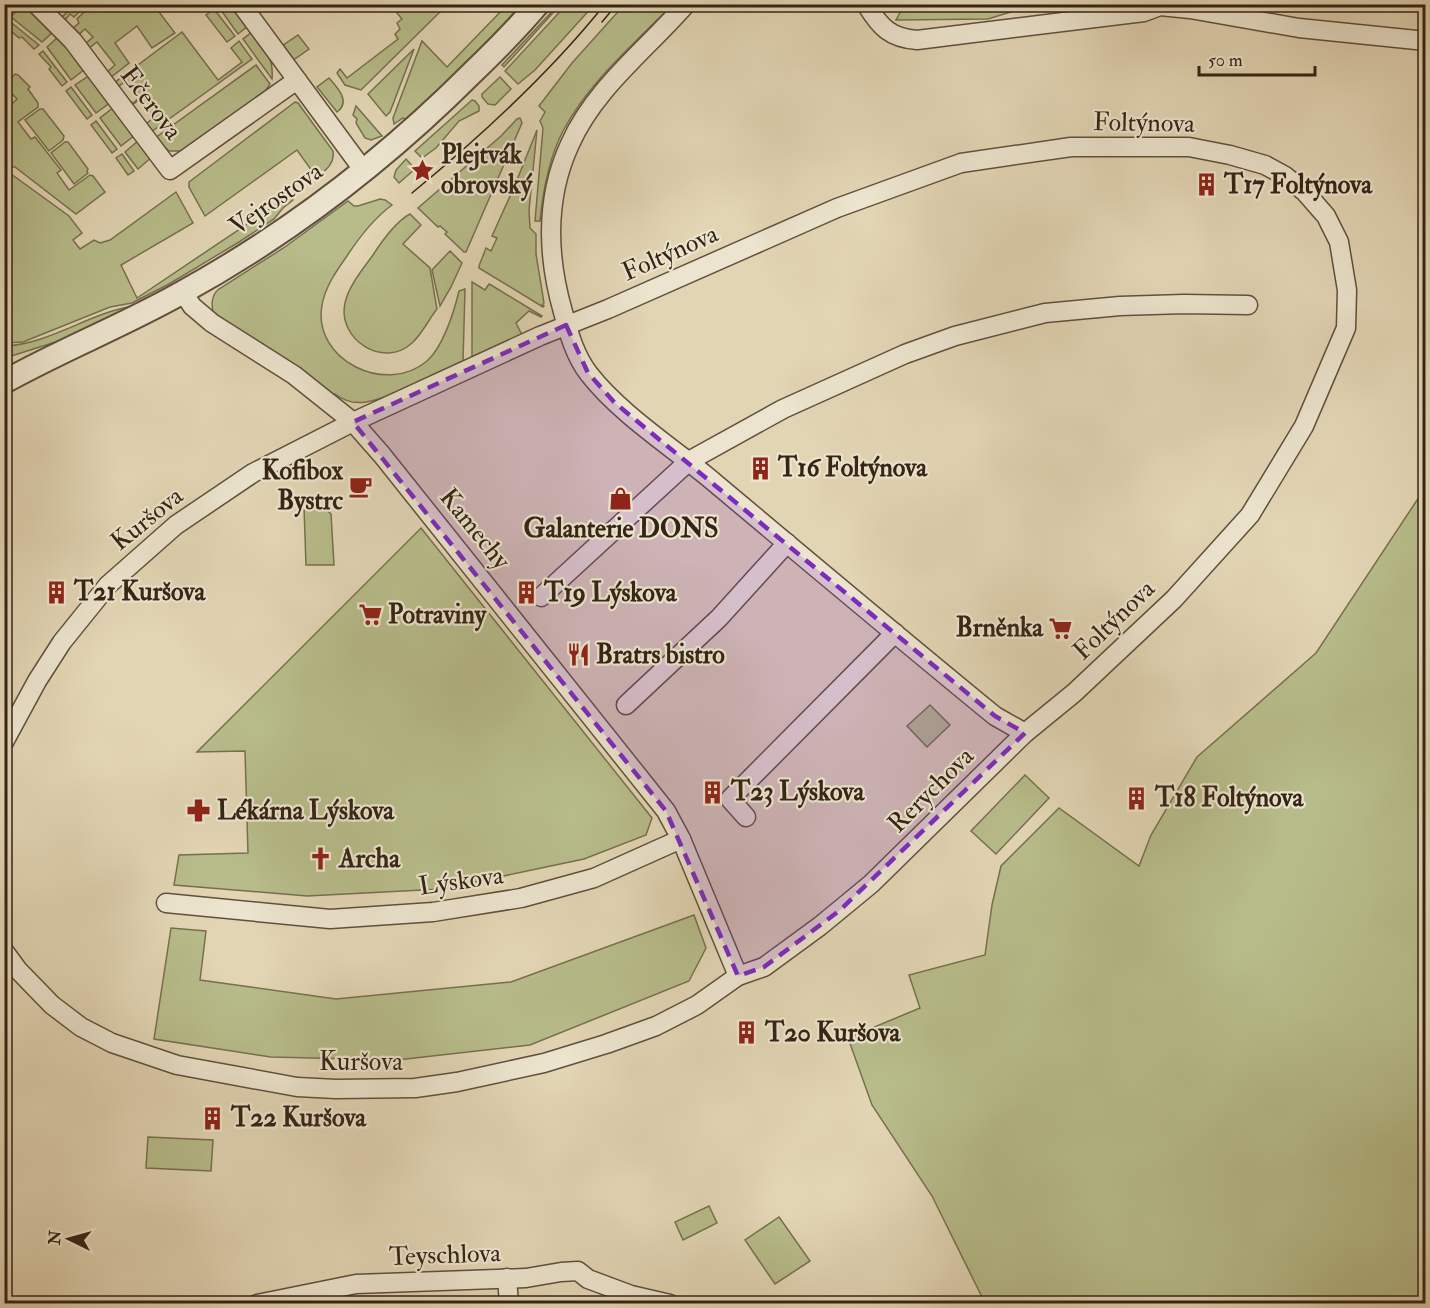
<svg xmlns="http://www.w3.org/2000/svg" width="1430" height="1308" viewBox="0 0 1430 1308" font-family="'IM FELL Double Pica',serif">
  <rect width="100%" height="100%" fill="#e2d5b4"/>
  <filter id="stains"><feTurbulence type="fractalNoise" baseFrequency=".00333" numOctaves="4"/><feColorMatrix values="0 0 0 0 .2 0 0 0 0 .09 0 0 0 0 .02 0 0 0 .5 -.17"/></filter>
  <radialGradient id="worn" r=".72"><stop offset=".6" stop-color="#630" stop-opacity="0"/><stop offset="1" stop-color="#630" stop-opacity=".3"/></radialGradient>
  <g fill="#b7bc8a" stroke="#767050" stroke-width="1.5">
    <polygon points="153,4 175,33 152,48 137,26 115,43 129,63 110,78 106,73 115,65 97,42 88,49 84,45 93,37 85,29 77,36 68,28 70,26 73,28 79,23 77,19 91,5"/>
    <polygon points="567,4 594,5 535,70 518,84 505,71"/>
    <polygon points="21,5 24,5 53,32 42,42 11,17"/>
    <polygon points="61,5 86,5 74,17 70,14 65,20 60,19 68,11"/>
    <polygon points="220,5 234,5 249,25 238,34 218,6"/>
    <polygon points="398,5 414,5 421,12 428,5 444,5 446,6 361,90 345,85 337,73 340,69 347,78 398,39 395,34 400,29 397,23 402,19 397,13 402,10"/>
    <path d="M507,5h14c-36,40 -75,78 -115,115l-3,-2 -9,6 -1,-6 29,-77 25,26z"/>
    <polygon points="558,5 560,5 504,67 502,65"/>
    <path d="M624,5h48c-38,39 -83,77 -109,126 -14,27 -20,59 -23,90h-5l8,-93 -3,-7 5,-9 -6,-6 33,-43z"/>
    <polygon points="904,5 904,4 1033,5 988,19 896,20"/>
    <polygon points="214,9 235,36 227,42 206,15"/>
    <polygon points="8,20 39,45 34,49 22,37 19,38 5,26"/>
    <path d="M253,31c11,17 21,26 19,48l-29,-40z"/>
    <polygon points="182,32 218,80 242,62 231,48 239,41 252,59 151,132 145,125 154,117 140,99 131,106 128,102 130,101 133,103 139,98 126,81 119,86 121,89 119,90 114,83"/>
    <polygon points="298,35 309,49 292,61 282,46"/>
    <polygon points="58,37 85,69 71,80 47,47"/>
    <polygon points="414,49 390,112 386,116 368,94"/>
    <polygon points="43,51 67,82 62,86 49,69 51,67 39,54"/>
    <polygon points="256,65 270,84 262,96 186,151 169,151 155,138"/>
    <polygon points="15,74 18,75 30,87 28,89 38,103 38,107 18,122 31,139 35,137 61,170 57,173 69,190 90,175 93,176 105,192 76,214 15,167 5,167 5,97 12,104 17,99 5,87 5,84"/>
    <polygon points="90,75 111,102 96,113 75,85"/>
    <polygon points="500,77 511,89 495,105 488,104 482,97 482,94"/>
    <path d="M329,78c9,10 22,24 8,34l-20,-25z"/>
    <polygon points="71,87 92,115 87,119 66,91"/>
    <polygon points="472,100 475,101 479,106 479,111 459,121 436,148 422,158 415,151"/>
    <path d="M295,102l3,1 35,48c2,12 -7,19 -16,27l-20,-28 -92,66 -16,-29v-5z"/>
    <polygon points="356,106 382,136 371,140 365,138 356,123 357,119 353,115"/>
    <polygon points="114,107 135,135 121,146 100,118"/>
    <polygon points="40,109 43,109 64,136 63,140 49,151 25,120"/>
    <polygon points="520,118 522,123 466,252 464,252 445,234 447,232 440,226 438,227 418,208 501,136 517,119"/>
    <polygon points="96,121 117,149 112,153 91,125"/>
    <polygon points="537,130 529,210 530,228 536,234 536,254 544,303 542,305 544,306 543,307 479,268 479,266 486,248 491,251 497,238 492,236 515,185"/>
    <polygon points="139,140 152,157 138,169 125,152"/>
    <polygon points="65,142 68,142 88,169 87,171 88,173 74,184 51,153"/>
    <polygon points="122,154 134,171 128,175 116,158"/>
    <polygon points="406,159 415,169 399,183 394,177 396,170"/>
    <polygon points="4,174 11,174 69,216 82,233 73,240 80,249 94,240 100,243 110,240 176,192 193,223 121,265 137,298 289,196 293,200 283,208 274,219 239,242 169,284 132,303 110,307 23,342 5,343"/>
    <path d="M380,199l5,1 7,5c-19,14 -32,31 -45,51 -10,14 -22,31 -25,49 -10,55 64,91 105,56 16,-14 27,-49 32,-70l6,-2 -2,72c-26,12 -70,37 -97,41 -12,2 -22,-1 -31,-8l-3,3 -118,-82c-3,-9 -3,-20 5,-26l66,-42 63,-46 6,5h4z"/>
    <path d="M410,214l11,11 -18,19 27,24 7,41c-8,10 -15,25 -25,34 -28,26 -75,-3 -67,-40 4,-18 18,-34 28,-48 9,-14 22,-33 37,-41z"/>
    <polygon points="450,251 462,263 451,287 440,306 432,270"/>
    <polygon points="472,282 485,290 489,284 491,285 542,316 541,317 529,311 516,323 522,335 472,357"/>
    <path d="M132,306l-35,19 -35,15 -57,18v-12c44,-2 83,-32 127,-40z"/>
    <polygon points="1425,488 1425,1303 985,1303 932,1196 872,1105 848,1038 920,1008 909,975 985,955 992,905 1001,866 1059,808 1139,866 1151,835 1197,757 1316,653"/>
    <polygon points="323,506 331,514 334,565 306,565 304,507"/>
    <polygon points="421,528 652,818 646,835 584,859 442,889 307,896 174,885 179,855 248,853 245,751 197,752"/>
    <polygon points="930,705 950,725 927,747 907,726"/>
    <polygon points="1025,775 1049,798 996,854 971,831"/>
    <polygon points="694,915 706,948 689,981 530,1045 397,1060 271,1057 154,1039 171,928 206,931 200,980 336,999 511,982"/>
    <polygon points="148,1137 213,1140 211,1171 146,1168"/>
    <polygon points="709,1206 717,1223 683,1240 675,1222"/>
    <polygon points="779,1217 810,1261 775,1284 745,1240"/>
  </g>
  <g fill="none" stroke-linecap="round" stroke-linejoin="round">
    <defs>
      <g id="minor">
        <polyline points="36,4 73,41 170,170 297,80"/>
        <polyline points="241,4 364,171"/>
        <path d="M686,4c-40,46 -91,84 -116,140 -25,54 -23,112 -7,168 6,22 12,44 26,62 32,41 86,75 126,109 93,78 186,156 280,233l30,17"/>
        <path d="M866,4c14,23 24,34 51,36l227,-28 16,-6 30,3 109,19 127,13"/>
        <polyline points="183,292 192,306 212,323 294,375 353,422 382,455 666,811 681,839 738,976"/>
        <polyline points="541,597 689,461 783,409 905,354 955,336 1045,313 1120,306 1184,304 1248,305"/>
        <polyline points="626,705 719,618 787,543"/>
        <polyline points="4,742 37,681 62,642 108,585 176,525 253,473 353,422 540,336 608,309 837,208 961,163 1071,147 1189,147 1230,155 1265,165 1285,176 1305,192 1326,216 1339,242 1347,290 1346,328 1304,426 1250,515 1174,599 1074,693 1025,733 871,884 820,926 764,967 738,976 697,1005 656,1026 606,1044 544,1063 457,1082 415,1088 336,1089 297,1087 177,1065 112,1043 81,1027 52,1005 18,970 4,951"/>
        <polyline points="746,817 730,799 895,633"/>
        <polyline points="166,903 330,919 433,912 521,898 594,878 681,839"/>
        <polyline points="507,1278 509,1304"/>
        <polyline points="257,1304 356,1284 526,1278 561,1272 578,1271 588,1279 631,1295 670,1304"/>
      </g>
      <path id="tertiary" d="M4,382c59,-33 121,-57 179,-90 107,-59 203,-133 289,-219 23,-22 45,-44 66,-69"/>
    </defs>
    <use href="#minor" stroke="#60503d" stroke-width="21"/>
    <use href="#tertiary" stroke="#60503d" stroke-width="26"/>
    <use href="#minor" stroke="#ece4ce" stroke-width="18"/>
    <use href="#tertiary" stroke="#ece4ce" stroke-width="22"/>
    <g stroke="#342415" stroke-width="1.5">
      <polyline points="602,22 617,4"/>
      <path d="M412,193c68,-56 138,-120 193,-189"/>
    </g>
  </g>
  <path fill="#7b2cbf" fill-opacity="0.2" stroke="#7b2cbf" stroke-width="4.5" stroke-dasharray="12 8" stroke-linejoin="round" d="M566,325l22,48 27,30 380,313 30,17 -186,178 -75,56 -26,9 -72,-165 -313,-389z"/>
  <defs>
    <symbol id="sight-bare" viewBox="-9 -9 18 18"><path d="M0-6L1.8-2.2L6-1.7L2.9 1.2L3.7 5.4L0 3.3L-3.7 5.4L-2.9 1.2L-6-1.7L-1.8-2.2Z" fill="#8f2418" stroke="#ece4ce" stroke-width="2.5" paint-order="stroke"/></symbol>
    <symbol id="building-bare" viewBox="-9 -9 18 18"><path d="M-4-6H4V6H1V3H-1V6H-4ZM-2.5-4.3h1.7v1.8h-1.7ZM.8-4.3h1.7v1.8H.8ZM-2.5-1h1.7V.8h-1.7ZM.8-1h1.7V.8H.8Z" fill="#8f2418" stroke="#ece4ce" stroke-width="2.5" paint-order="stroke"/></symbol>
    <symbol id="cafe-bare" viewBox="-9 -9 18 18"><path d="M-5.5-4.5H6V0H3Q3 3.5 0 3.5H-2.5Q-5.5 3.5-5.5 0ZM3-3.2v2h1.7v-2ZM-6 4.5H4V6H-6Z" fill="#8f2418" stroke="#ece4ce" stroke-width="2.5" paint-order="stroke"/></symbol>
    <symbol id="shop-bare" viewBox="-9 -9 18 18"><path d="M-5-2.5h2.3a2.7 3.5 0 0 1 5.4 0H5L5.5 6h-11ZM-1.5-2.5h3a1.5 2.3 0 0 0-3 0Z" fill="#8f2418" stroke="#ece4ce" stroke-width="2.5" paint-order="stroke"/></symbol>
    <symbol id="supermarket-bare" viewBox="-9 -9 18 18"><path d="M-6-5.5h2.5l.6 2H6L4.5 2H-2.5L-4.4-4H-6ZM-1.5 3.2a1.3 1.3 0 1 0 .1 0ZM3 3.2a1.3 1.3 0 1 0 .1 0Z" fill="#8f2418" stroke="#ece4ce" stroke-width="2.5" paint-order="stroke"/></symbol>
    <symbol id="restaurant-bare" viewBox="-9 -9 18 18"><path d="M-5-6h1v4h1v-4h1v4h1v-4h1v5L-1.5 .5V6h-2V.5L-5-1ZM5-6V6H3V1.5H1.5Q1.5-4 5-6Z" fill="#8f2418" stroke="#ece4ce" stroke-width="2.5" paint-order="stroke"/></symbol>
    <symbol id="pharmacy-bare" viewBox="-9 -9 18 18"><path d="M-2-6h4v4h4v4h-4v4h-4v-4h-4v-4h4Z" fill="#8f2418" stroke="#ece4ce" stroke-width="2.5" paint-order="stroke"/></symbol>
    <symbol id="church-bare" viewBox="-9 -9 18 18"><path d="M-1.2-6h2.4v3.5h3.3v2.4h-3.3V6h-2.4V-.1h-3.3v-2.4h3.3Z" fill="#8f2418" stroke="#ece4ce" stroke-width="2.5" paint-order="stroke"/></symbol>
  </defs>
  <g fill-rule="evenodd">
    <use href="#sight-bare" x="406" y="154" width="33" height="33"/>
    <use href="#building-bare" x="1190" y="168" width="33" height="33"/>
    <use href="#building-bare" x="744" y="452" width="33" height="33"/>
    <use href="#cafe-bare" x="344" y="470" width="33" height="33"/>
    <use href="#shop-bare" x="604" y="482" width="33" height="33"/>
    <use href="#building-bare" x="40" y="576" width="33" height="33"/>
    <use href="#building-bare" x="510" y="576" width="33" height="33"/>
    <use href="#supermarket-bare" x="354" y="598" width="33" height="33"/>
    <use href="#supermarket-bare" x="1044" y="612" width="33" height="33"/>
    <use href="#restaurant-bare" x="562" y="638" width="33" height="33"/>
    <use href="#building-bare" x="696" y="776" width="33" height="33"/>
    <use href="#building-bare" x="1120" y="782" width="33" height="33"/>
    <use href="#pharmacy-bare" x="182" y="794" width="33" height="33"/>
    <use href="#church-bare" x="304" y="842" width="33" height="33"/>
    <use href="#building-bare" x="730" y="1016" width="33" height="33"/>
    <use href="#building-bare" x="196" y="1102" width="33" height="33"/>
  </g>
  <g text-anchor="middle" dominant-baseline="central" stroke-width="4.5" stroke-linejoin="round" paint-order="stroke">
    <g font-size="26" fill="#342415" stroke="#ece4ce">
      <text transform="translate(151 103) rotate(53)">Ečerova</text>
      <text transform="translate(1144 123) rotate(1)">Foltýnova</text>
      <text transform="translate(276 199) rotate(-35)">Vejrostova</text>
      <text transform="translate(670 253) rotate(-24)">Foltýnova</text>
      <text transform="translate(147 519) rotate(-39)">Kuršova</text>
      <text transform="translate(475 529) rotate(51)">Kamechy</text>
      <text transform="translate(1114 620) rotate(-44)">Foltýnova</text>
      <text transform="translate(931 790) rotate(-45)">Rerychova</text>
      <text transform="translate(461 881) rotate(-8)">Lýskova</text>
      <text x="361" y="1062">Kuršova</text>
      <text transform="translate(445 1255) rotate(-2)">Teyschlova</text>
    </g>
    <g font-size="26" font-weight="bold" fill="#342415" stroke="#ece4ce" text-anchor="start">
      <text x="441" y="155">Plejtvák<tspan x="441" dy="30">obrovský</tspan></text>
      <text x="1224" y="185">T17 Foltýnova</text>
      <text x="778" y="468">T16 Foltýnova</text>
      <text x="343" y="471" text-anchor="end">Kofibox<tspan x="343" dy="30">Bystrc</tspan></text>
      <text x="621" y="529" text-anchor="middle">Galanterie DONS</text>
      <text x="74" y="592">T21 Kuršova</text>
      <text x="544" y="593">T19 Lýskova</text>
      <text x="388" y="615">Potraviny</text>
      <text x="1043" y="628" text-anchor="end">Brněnka</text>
      <text x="596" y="655">Bratrs bistro</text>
      <text x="731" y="792">T23 Lýskova</text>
      <text x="1155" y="798">T18 Foltýnova</text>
      <text x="217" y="811">Lékárna Lýskova</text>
      <text x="339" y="859">Archa</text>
      <text x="765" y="1033">T20 Kuršova</text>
      <text x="231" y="1118">T22 Kuršova</text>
    </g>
  </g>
  <rect width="1430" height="1308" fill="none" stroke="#e2d5b4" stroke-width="24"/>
  <rect x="6" y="6" width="1418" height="1296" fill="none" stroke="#342415" stroke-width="3"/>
  <rect x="12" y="12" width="1406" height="1284" fill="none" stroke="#342415" stroke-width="1.5"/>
  <g transform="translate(69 1239) rotate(275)" stroke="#ece4ce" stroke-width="4.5" paint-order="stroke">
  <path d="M0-4.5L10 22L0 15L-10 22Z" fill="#342415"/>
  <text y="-9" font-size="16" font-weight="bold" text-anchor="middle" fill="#342415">N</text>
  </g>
  <path d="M1199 66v9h116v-9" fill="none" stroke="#342415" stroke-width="3"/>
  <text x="1208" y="66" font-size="18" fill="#342415" stroke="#ece4ce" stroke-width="4.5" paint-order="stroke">50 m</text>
  <rect width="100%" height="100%" filter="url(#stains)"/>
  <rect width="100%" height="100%" fill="url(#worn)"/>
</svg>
